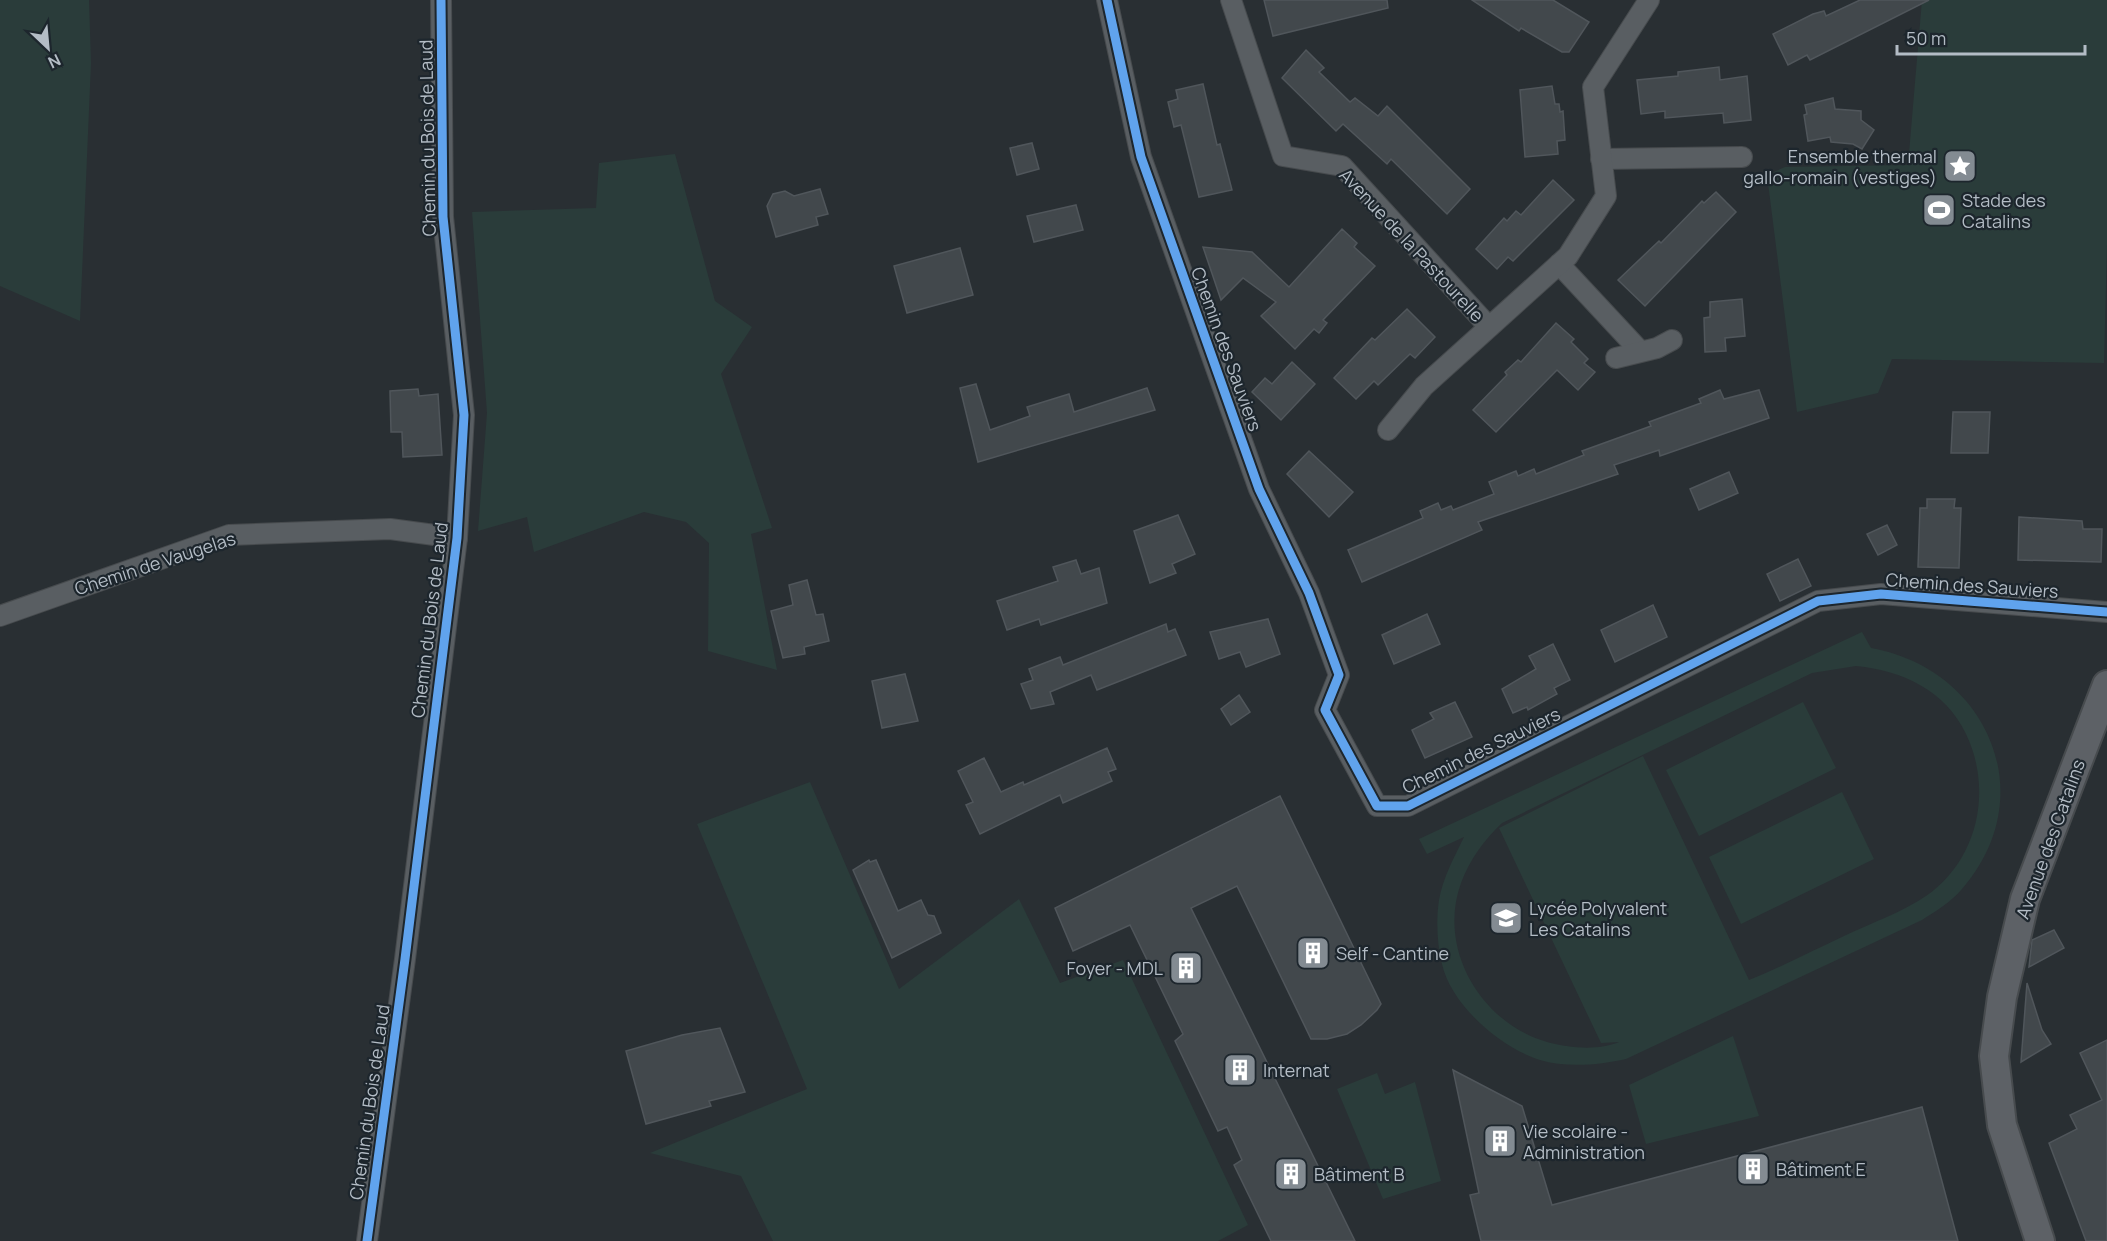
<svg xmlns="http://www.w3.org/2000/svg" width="2107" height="1241" viewBox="0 0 2107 1241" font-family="Manrope,sans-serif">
  <rect width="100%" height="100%" fill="#292f33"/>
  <g fill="#2a3c3a" fill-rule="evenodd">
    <polygon points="0,0 89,0 91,63 80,321 0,286"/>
    <polygon points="1922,0 2107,0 2107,245 2104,363 1892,359 1878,393 1797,412 1767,175 1785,167 1908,165"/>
    <polygon points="675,154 715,301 752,327 721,374 772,528 751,534 777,670 708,651 709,543 686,522 644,512 534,552 527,517 478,531 487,413 472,212 596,208 599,163"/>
    <path d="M1862,632l9,16c117,21 172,148 91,241 -11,13 -26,22 -40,31l-296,139c-26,6 -60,9 -86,1 -39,-12 -89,-55 -98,-96 -5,-20 -6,-44 -3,-64 4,-23 15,-42 25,-63l-37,17 -8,-15zM1856,666c47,5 89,24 110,68 27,56 12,126 -40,162 -25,17 -55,27 -82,40 -32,15 -63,31 -95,44l-106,-224 -144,72 102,215 18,-1c-21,9 -50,6 -72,0 -66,-19 -110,-93 -86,-159 9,-24 23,-43 41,-60l310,-150z"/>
    <polygon points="1803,702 1836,768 1699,836 1666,770"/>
    <polygon points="810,782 899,989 1019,899 1060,983 1123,960 1248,1225 1218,1241 773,1241 741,1176 650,1153 807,1089 697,824"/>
    <polygon points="1842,792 1874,859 1741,924 1709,857"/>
    <polygon points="1733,1036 1759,1116 1646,1144 1629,1085"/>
    <polygon points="1377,1073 1385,1094 1415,1082 1441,1181 1383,1199 1337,1089"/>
  </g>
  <g fill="#42484c" stroke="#50565b" stroke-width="1.5">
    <polygon points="1264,0 1387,0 1388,8 1273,36"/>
    <polygon points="1472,0 1553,0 1589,22 1569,52 1562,52 1521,28 1519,31"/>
    <polygon points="1860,0 1929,0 1810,60 1807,55 1788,65 1773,34 1813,14 1824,11 1826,16"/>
    <polygon points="1306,50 1324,68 1319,72 1350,102 1355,98 1378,116 1387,106 1470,189 1447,214 1391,159 1387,164 1343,124 1336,131 1282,78"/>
    <polygon points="1719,67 1720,80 1747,76 1751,120 1724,123 1723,113 1665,118 1665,111 1641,114 1637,80 1678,76 1678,72"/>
    <polygon points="1203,84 1217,145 1220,144 1232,190 1199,197 1181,125 1174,127 1168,102 1178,99 1176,90"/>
    <polygon points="1552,86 1555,104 1559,104 1560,112 1563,111 1565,140 1557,141 1558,154 1525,157 1520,90"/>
    <polygon points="1833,98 1835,109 1861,111 1861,120 1874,130 1862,149 1853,144 1831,142 1830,137 1808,141 1804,115 1807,114 1805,105"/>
    <polygon points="1032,143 1039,169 1017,175 1010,148"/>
    <polygon points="1553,180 1574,200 1513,261 1508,257 1497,269 1476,249 1504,218 1507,221 1516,211 1521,215"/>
    <polygon points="820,189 828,214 816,217 818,225 776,237 767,206 773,194 785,191 794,196"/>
    <polygon points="1716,192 1736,212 1645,306 1618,280 1659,241 1661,243 1702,201 1704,203"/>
    <polygon points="1076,205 1083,230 1034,242 1027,216"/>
    <polygon points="1342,229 1357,243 1354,247 1375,266 1323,320 1327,323 1319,333 1314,329 1295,349 1261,316 1276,302 1243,278 1221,300 1203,247 1252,252 1289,287"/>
    <polygon points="960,248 973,295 907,313 894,266"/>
    <polygon points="1742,299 1745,336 1725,338 1726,351 1705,352 1704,318 1710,317 1710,302"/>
    <polygon points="1407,309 1435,337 1415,358 1410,354 1378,385 1374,381 1356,399 1334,378 1372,338 1375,340"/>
    <polygon points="1556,323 1574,339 1571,342 1588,359 1584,363 1595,372 1578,390 1557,370 1496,432 1473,410 1507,375 1505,372 1518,360 1521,362"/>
    <polygon points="1292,362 1315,384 1281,420 1252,392 1265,378 1272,384"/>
    <polygon points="976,384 990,430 1030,416 1027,407 1069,394 1074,412 1147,388 1155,410 978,462 960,388"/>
    <polygon points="418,389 419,396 438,394 442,455 403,457 402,432 391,432 390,391"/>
    <polygon points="1720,390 1724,399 1759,390 1769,418 1660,456 1659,450 1614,465 1618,474 1478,522 1482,530 1362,582 1348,550 1423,518 1420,511 1438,503 1441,510 1451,506 1453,510 1494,494 1489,482 1516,471 1518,476 1534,469 1536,474 1584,455 1582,451 1651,426 1649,422 1701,403 1699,399"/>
    <polygon points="1953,412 1990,412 1988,453 1951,453"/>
    <polygon points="1309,451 1353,492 1329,517 1287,474"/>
    <polygon points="1729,472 1738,493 1699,510 1690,489"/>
    <polygon points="1927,499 1955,499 1954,508 1961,508 1959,568 1918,567 1920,508 1927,508"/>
    <polygon points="1178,515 1195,554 1172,564 1176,573 1150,583 1134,531"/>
    <polygon points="2019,517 2082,521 2083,529 2102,529 2101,562 2018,560"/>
    <polygon points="1887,525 1897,545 1878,555 1867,534"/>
    <polygon points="1798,559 1811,586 1780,601 1767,574"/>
    <polygon points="1076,560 1081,574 1099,568 1107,603 1041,625 1039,619 1007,630 997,601 1058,581 1053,567"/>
    <polygon points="807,580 816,615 823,614 829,641 804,647 805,654 783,658 771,611 793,605 789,585"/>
    <polygon points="1653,605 1667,637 1615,662 1601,630"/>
    <polygon points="1427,614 1440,644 1394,664 1382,635"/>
    <polygon points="1268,619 1280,654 1246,667 1240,652 1219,659 1210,632"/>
    <polygon points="1166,624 1168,632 1175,629 1186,655 1097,690 1091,675 1050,692 1054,704 1031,709 1021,684 1033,680 1029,669 1060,657 1063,665"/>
    <polygon points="1553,644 1570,680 1554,688 1557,694 1528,710 1527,707 1513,713 1502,689 1536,669 1529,656"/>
    <polygon points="905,674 918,721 882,728 872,681"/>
    <polygon points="1239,695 1250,712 1231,725 1221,709"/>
    <polygon points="1455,702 1472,737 1425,758 1412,730 1434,719 1430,713"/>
    <polygon points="1107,748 1116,769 1108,772 1112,781 1063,803 1060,795 980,834 966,805 973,802 958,771 984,758 1001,792 1023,782 1024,785"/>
    <polygon points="1280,796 1381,1004 1377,1010 1361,1025 1347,1034 1327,1039 1311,1039 1237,886 1191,908 1355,1241 1271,1241 1234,1165 1242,1160 1227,1127 1218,1131 1175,1041 1183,1034 1130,925 1073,951 1055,908"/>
    <polygon points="869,860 870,862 876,860 898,911 921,900 928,915 934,916 941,933 892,958 853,870"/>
    <polygon points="2054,930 2064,948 2029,967 2032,940"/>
    <polygon points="2027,983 2042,1030 2051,1044 2021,1062"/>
    <polygon points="720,1028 745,1092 709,1101 711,1106 646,1124 626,1051 682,1035"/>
    <polygon points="2107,1040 2107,1241 2086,1241 2049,1143 2077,1129 2070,1115 2102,1100 2080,1053"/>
    <polygon points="1453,1070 1522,1106 1552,1205 1922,1107 1958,1241 1481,1241 1470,1195 1479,1193"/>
  </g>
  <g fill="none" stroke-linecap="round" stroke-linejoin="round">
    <defs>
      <g id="street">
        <polyline points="1107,0 1141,157 1259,489 1309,593 1339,675 1325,710 1377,806 1408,806 1818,601 1881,594 2107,612"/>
        <polyline points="1231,0 1283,156 1342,166 1489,327"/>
        <polyline points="1601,159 1742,157"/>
        <polyline points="1559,264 1640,351"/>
        <polyline points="1616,358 1657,348 1672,340"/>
        <polyline points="1388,430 1424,386 1568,256 1606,196 1593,87 1649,0"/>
        <polyline points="0,616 229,535 390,529 457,538"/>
        <polyline points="367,1241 405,959 457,538 464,415 443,217 441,0"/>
      </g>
      <polyline id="secondary" points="2040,1241 2002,1125 1994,1056 2002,997 2025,899 2107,685"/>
    </defs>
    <use href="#street" stroke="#474b4e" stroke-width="22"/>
    <use href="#secondary" stroke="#474b4e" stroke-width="32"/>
    <use href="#street" stroke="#595e62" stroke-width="20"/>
    <use href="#secondary" stroke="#5d6166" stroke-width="28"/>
    <defs>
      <g id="cycleway">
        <polyline points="1107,0 1141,157 1259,489 1309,593 1339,675 1325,710 1377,806 1408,806 1818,601 1881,594 2107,612"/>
        <polyline points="367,1241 405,959 457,538 464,415 443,217 441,0"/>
      </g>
    </defs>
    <use href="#cycleway" stroke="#1d262d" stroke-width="13"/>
    <use href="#cycleway" stroke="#60a3ed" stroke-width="9"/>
  </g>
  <defs>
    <symbol id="sight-square" viewBox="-11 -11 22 22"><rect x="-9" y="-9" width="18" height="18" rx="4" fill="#838b92" stroke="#1d262d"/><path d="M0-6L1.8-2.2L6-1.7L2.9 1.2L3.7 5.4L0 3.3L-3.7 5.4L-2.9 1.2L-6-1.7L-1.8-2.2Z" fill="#fff"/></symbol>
    <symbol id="stadium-square" viewBox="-11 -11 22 22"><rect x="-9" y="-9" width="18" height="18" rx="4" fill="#838b92" stroke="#1d262d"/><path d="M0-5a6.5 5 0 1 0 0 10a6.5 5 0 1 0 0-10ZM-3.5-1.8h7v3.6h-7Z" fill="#fff"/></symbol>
    <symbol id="school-square" viewBox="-11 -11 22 22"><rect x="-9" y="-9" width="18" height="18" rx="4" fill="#838b92" stroke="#1d262d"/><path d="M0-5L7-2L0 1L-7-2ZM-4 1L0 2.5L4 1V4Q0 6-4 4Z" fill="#fff"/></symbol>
    <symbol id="building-square" viewBox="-11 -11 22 22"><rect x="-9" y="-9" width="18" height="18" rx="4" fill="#838b92" stroke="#1d262d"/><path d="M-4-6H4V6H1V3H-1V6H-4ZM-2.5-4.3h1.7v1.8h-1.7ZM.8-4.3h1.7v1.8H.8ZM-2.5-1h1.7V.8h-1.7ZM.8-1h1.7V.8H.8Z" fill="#fff"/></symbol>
  </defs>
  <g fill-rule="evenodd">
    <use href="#sight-square" x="1941" y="147" width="38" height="38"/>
    <use href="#stadium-square" x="1920" y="191" width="38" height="38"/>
    <use href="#school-square" x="1487" y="899" width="38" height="38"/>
    <use href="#building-square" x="1294" y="934" width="38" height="38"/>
    <use href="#building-square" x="1167" y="949" width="38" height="38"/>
    <use href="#building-square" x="1221" y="1051" width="38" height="38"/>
    <use href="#building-square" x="1481" y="1122" width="38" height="38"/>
    <use href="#building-square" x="1734" y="1150" width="38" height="38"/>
    <use href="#building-square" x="1272" y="1155" width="38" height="38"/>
  </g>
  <g text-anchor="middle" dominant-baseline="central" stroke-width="4.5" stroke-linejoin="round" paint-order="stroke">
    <g font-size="18" fill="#b3bcc5" stroke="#1d262d">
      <text transform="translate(427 138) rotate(-91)">Chemin du Bois de Laud</text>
      <text transform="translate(1412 245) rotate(47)">Avenue de la Pastourelle</text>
      <text transform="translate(1227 349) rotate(70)">Chemin des Sauviers</text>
      <text transform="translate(155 563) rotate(-18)">Chemin de Vaugelas</text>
      <text transform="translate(1972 585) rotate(4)">Chemin des Sauviers</text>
      <text transform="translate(429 620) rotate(-83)">Chemin du Bois de Laud</text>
      <text transform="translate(1481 750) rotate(-26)">Chemin des Sauviers</text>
      <text transform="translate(2050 839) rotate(-70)">Avenue des Catalins</text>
      <text transform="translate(369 1102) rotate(-82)">Chemin du Bois de Laud</text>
    </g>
    <g font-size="18" fill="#b3bcc5" stroke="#1d262d" text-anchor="start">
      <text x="1937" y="156" text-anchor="end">Ensemble thermal<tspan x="1937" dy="21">gallo-romain (vestiges)</tspan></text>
      <text x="1962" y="200">Stade des<tspan x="1962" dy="21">Catalins</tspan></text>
      <text x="1529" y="908">Lycée Polyvalent<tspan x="1529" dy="21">Les Catalins</tspan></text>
      <text x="1336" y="953">Self - Cantine</text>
      <text x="1163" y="968" text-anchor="end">Foyer - MDL</text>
      <text x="1263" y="1070">Internat</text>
      <text x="1523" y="1131">Vie scolaire -<tspan x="1523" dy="21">Administration</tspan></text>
      <text x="1776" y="1169">Bâtiment E</text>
      <text x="1314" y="1174">Bâtiment B</text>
    </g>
  </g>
  <g transform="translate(48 48) rotate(154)" stroke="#1d262d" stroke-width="4.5" paint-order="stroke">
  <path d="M0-4.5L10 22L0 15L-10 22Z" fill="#b3bcc5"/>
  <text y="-9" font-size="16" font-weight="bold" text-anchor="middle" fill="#b3bcc5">N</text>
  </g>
  <path d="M1897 45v9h188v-9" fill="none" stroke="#b3bcc5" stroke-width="3"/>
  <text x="1906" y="45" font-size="18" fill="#b3bcc5" stroke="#1d262d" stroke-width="4.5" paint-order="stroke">50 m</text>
</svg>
